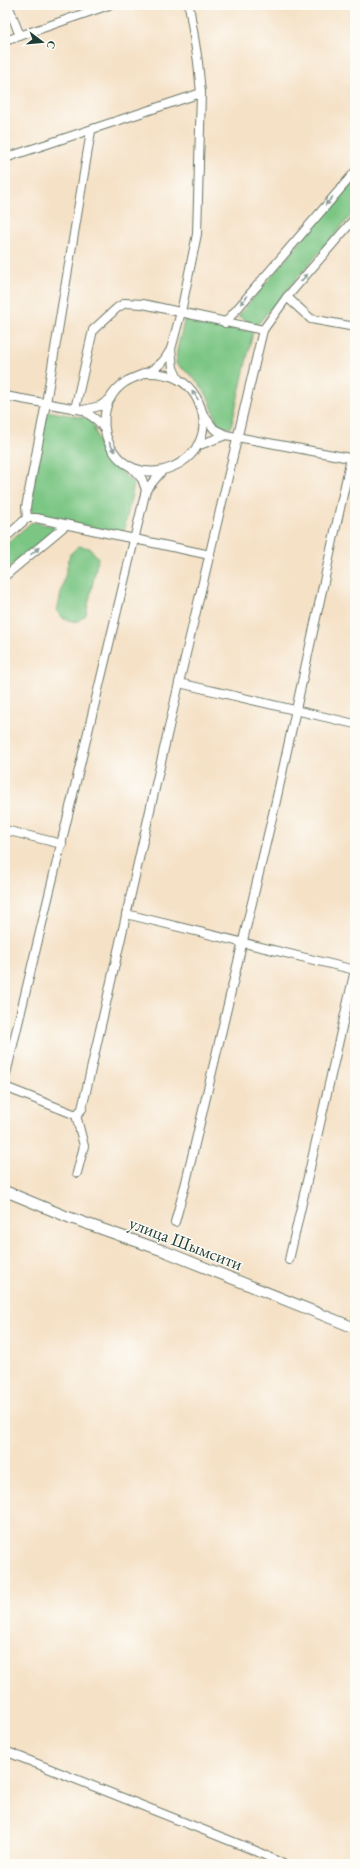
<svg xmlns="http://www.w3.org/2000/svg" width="360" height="1869" viewBox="0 0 360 1869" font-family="'EB Garamond',serif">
  <rect width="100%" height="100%" fill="#fdfcf7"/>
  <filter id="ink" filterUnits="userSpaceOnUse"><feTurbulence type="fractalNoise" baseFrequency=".025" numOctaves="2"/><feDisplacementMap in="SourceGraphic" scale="8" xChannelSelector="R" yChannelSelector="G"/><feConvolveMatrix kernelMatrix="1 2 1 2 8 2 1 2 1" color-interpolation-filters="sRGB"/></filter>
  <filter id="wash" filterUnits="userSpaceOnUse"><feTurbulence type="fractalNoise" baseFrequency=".012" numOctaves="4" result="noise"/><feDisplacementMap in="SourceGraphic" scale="16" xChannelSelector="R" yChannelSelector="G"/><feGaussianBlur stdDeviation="0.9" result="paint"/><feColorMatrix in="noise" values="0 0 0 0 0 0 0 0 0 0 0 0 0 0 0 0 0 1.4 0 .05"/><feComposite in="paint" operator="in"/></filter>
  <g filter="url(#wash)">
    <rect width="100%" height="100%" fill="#f5e1c6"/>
    <g fill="#7cc684" stroke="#4e825c">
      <polygon points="355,177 355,211 256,326 238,316"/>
      <path d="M185,318l68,14 -22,96 -14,-2c-7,-31 -15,-44 -41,-62l1,-14z"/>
      <path d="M47,411l43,8c6,9 6,21 11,30 8,14 22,23 33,35l-10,47 -4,3 -86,-20 -6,-7z"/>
      <polygon points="32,522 57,527 5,571 5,545"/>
      <polygon points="79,546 90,548 98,558 86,615 77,622 64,619 57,611 70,554"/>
    </g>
  </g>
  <g filter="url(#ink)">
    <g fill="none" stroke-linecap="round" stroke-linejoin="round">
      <defs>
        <g id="minor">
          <polyline points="8,5 20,36"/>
          <polyline points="5,41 109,5"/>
          <polyline points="5,158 201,93"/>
          <polyline points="287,297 311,319 355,327"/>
          <polyline points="225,323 355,172"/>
          <path d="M144,373c21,-1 41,4 52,24 36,65 -69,109 -90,38 -3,-12 -2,-27 5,-38 15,-24 34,-18 49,-33 5,-4 8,-10 11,-15"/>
          <polyline points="178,379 173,368 171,349 181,312 197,234 201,93 198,62 189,5"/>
          <polyline points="5,396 83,410 98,421 105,430"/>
          <polyline points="75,409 93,330 117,308 125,303 143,304 263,330"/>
          <polyline points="83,410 100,406 110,399"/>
          <polyline points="203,414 214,429 226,435 355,459"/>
          <polyline points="197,446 226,435"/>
          <polyline points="132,468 142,479 146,490"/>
          <polyline points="27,518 26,507 46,403 91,131"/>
          <polyline points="5,538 27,518 36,518 210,555"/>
          <polyline points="5,576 66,525"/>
          <polyline points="179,683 355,724"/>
          <polyline points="5,830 62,844"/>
          <polyline points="126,914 355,970"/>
          <polyline points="5,1078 146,490 162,471"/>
          <polyline points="5,1087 76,1115 82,1109 179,683 263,330 287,297 355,218"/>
          <polyline points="76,1115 84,1146 77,1173"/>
          <polyline points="175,1222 186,1182 276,801 351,458"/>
          <polyline points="289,1260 355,970"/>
          <polyline points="5,1751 256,1851 283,1864"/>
        </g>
        <polyline id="major" points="5,1191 68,1217 164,1251 355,1328"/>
      </defs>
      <use href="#minor" stroke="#6a7667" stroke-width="10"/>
      <use href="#major" stroke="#6a7667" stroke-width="12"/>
      <use href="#minor" stroke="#fff" stroke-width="8"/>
      <use href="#major" stroke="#fff" stroke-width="10"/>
    </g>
    <defs><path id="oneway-solid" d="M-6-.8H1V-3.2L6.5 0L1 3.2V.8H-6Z"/></defs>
    <g fill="#8f9e9a">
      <use href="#oneway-solid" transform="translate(329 201) rotate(131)"/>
      <use href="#oneway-solid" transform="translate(304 278) rotate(-49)"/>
      <use href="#oneway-solid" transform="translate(244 300) rotate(131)"/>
      <use href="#oneway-solid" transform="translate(195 395) rotate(-124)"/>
      <use href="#oneway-solid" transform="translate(112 447) rotate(59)"/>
      <use href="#oneway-solid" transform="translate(35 551) rotate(-40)"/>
    </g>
  </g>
  <g text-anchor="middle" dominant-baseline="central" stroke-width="3" stroke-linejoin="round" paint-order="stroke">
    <g font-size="18" fill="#1f3d34" stroke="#fdfcf7">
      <text transform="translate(186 1243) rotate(21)">улица Шымсити</text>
    </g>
  </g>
  <rect width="360" height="1869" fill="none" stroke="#fdfcf7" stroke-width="20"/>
  <g transform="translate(42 42) rotate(106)" stroke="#fdfcf7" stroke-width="3" paint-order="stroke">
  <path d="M0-3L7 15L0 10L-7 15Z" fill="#1f3d34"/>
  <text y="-6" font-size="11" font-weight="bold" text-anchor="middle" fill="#1f3d34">С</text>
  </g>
</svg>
